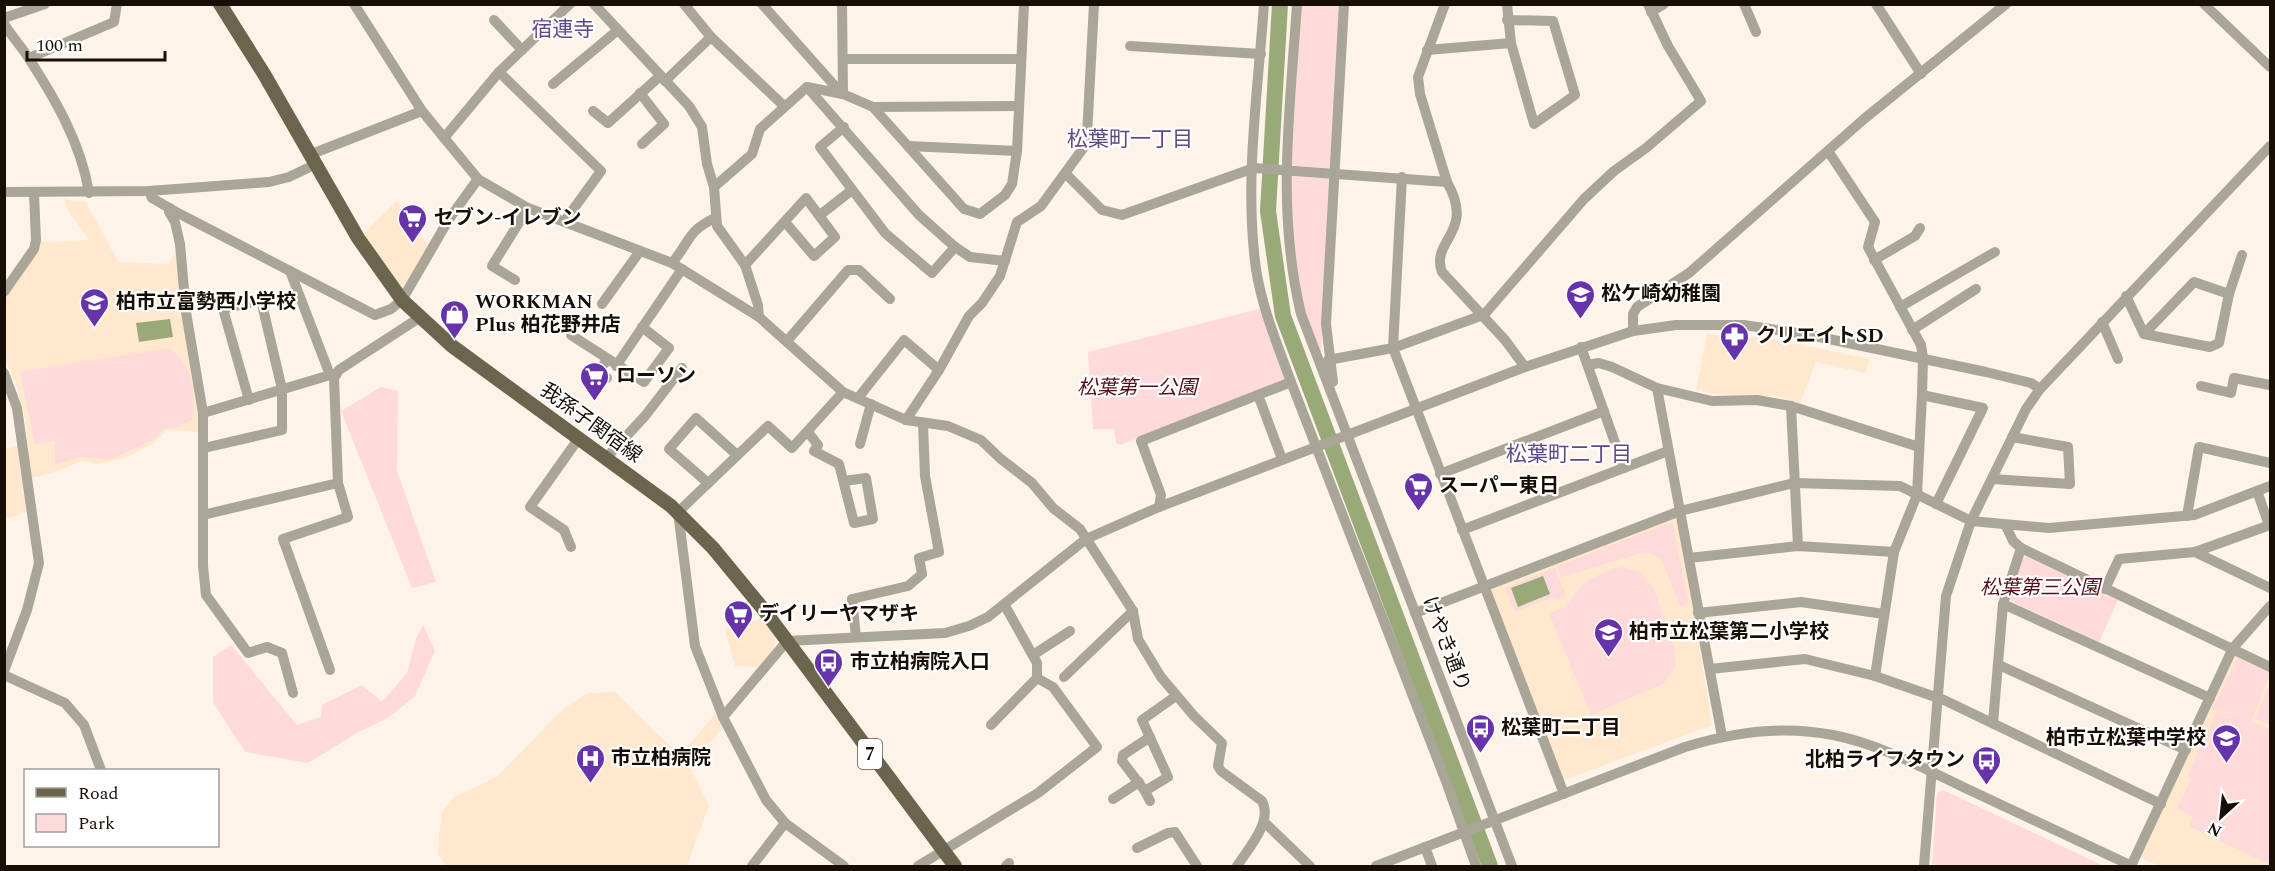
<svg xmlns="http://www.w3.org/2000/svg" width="2275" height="871" viewBox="0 0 2275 871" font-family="Spectral,'Noto Sans JP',serif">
  <rect width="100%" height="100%" fill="#fdf3e9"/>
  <g fill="#ffe8cd">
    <polygon points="64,199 86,202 118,262 169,264 175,253 197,378 200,432 167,430 154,443 125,458 98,464 81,461 58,471 31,478 25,419 17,387 5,358 4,300 13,281 41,242 89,240 68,211"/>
    <polygon points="397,201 429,247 403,290 363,234"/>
    <polygon points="1707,334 1768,338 1870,359 1865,373 1816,362 1800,403 1776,396 1714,394 1696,390"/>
    <polygon points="19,445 27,512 5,519 5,449"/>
    <polygon points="1673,517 1678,519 1712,725 1562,781 1490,589"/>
    <polygon points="761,619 775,637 774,649 759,667 735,666 725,629"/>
    <polygon points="2238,655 2270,671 2270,866 2159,866 2140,857 2234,657"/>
    <polygon points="615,692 680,756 716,713 723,728 689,766 709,805 687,866 447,866 438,855 439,836 442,813 454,797 497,777 562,710 587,693"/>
  </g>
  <g fill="#fedada">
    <polygon points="1301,5 1340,5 1331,166 1328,168 1294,166 1291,163"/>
    <path d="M1293,174l34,3 3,2 -9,174c-31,-51 -27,-118 -31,-176z"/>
    <polygon points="1263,308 1287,381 1120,445 1116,443 1114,429 1093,429 1088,352"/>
    <path d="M169,348c23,16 28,45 23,72l-18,8 -11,1 -10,11 -43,19 -31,-2 -24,8v-24l-20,3 -15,-72z"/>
    <polygon points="381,387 398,391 397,471 436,582 412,588 341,411"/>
    <polygon points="1672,522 1689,603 1680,606 1661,558 1645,552 1561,577 1557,566"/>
    <polygon points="2027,557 2118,600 2099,642 2011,601 2010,597 2023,558"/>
    <path d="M1621,567l19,5 14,17 21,62 1,15 -13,18 -72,31 -42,-102 17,-6c16,-26 26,-31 55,-40z"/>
    <polygon points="1555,568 1566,596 1556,601 1554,597 1515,612 1505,588"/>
    <polygon points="423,625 435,651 415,696 388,718 357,733 308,763 245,752 213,702 213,657 231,645 297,725 321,717 322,705 362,685 382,702 407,673 416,639"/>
    <polygon points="2238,658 2270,674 2251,721 2270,730 2270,865 2189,826 2193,817 2177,809 2191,779 2188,775 2216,714 2232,713 2244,718 2235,713 2212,709"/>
    <polygon points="2270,682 2270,725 2255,719"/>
    <polygon points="1943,790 2104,866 1932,866 1937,793"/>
  </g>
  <g fill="#99aa78">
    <polygon points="170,319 173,337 139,342 136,323"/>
    <polygon points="1543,576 1550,594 1518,607 1511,588"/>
  </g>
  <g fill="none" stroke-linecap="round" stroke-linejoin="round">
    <polyline stroke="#99aa78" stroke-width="16" points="1280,4 1268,211 1283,316 1490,866"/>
    <g stroke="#a9a698" stroke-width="10">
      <path d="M354,4l68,107 56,68 50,29 144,55 87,54 84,75 63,28 42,6 33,14 20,19 31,24 21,25 27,21 53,82 5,28 23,38 33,39 28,27 -4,23 3,5 41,30c11,21 -14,48 -25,65"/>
      <polyline points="594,4 689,106 702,127 707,164 714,187 717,226 745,265 758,305 759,317"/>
      <polyline points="684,4 711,37 784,106"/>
      <polyline points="762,4 842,94"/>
      <polyline points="842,4 843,94"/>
      <path d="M1264,4c-6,87 -20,178 -8,265 6,39 22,77 35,113l156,402 29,82"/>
      <path d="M1297,4c-7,106 -21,206 4,310l211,552"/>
      <polyline points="1507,4 1511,43"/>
      <polyline points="1744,4 1756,32"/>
      <polyline points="1876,4 1921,74"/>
      <polyline points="2204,4 2270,67"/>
      <polyline points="1651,12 1664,4"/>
      <polyline points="4,18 45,4"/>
      <polyline points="494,20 522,50"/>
      <path d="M4,24c7,11 15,20 22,30 28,43 55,88 63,139"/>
      <polyline points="1130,46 1261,54"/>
      <polyline points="1427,50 1511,43 1534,124 1575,95 1553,21 1507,20"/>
      <polyline points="29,58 114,22 117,4"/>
      <polyline points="843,59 1021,59"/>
      <polyline points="499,72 601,171 564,222"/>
      <polyline points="665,81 711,37"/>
      <polyline points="553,84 618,30"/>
      <polyline points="807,87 919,215 955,247 970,257 1005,261"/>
      <polyline points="640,93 664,124 642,144"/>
      <polyline points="873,107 964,209 980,214 1005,195 1012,184 1017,151 1024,4"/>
      <polyline points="593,111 608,123 660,76"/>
      <polyline points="844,127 820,147 885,233 932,273 955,247"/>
      <polyline points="444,138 499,72 570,4"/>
      <polyline points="908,146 1017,151"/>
      <polyline points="1828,151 1875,222 1868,247 1921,345 1923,358 1922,395"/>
      <polyline points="309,155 422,111"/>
      <polyline points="1066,174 1102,210 1122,215 1254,168 1447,182 1420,94 1418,77 1445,4"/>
      <polyline points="1402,177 1393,348 1564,794"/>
      <path d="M1447,182c29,51 -17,58 -5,90l63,68 20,27"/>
      <polyline points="714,187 752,154 760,129 807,87 843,94 873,107 1018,106"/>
      <polyline points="149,191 152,198 178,213 375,315 391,309 402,300 449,219 478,179"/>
      <polyline points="4,192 149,191 269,182 289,177 314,165"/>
      <polyline points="170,208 169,212 175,222 180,244 186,312 203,413 203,566 206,595 248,653 267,647 282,653 293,693"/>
      <polyline points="820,215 852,190"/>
      <polyline points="1874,260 1915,236 1920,228"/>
      <path d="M672,263c18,-21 15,-32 43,-45"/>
      <polyline points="745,265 806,198 835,237 814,256 785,222"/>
      <polyline points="290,271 330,375"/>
      <polyline points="515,280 492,266 528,208"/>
      <polyline points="4,292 34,249 36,240 34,194"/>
      <polyline points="2126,296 2144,334 2210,347 2219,343 2229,294 2242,255"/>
      <polyline points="602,304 640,251"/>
      <polyline points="1900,307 1995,252"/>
      <polyline points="1483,316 1584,199 1614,171 1646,148 1701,101 1668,46 1648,4"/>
      <polyline points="2102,322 2118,359"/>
      <polyline points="1912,330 1976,289"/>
      <polyline points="1633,331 1633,314 1637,307 1689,273 1864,119 2006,4"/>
      <polyline points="2144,334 2194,282 2229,294"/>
      <polyline points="571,335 644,382 669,348 642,327"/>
      <polyline points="787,341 848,270 859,270 890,299"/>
      <polyline points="1581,347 1624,468"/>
      <polyline points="1328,360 1393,348 1483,315"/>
      <polyline points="1588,365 1599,363 1612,367 1657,388 1712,401 1757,400 1791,406 1919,447"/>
      <polyline points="616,366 682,269"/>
      <polyline points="4,373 17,408 39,563 27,610 4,671"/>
      <polyline points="607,378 598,372 607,360"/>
      <polyline points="1333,382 1326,324 1344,4"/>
      <polyline points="2201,386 2231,393 2234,378 2270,385"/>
      <polyline points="1657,388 1722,736"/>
      <polyline points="843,392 792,448 768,426 678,512 695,646 723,717 766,800 785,823 844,866"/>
      <polyline points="1258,395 1282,459"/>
      <polyline points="858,398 904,340 939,370"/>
      <polyline points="1791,406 1798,546"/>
      <polyline points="203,413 337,373"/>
      <polyline points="906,420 939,370 969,316 982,303 1000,276 1017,222 1041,206 1084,147 1087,135 1094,4"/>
      <polyline points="808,432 818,445 814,451 839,464 854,523 873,519 866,478 844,481"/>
      <polyline points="860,444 871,404"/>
      <polyline points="204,448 282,430 282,389 261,300 223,309 249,400"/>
      <polyline points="606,458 645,416 682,368"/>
      <polyline points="1440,474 1604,411"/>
      <polyline points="1992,479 2070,484 2068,447 2012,437"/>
      <polyline points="708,483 669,449 696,418 737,455"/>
      <polyline points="2257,491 2269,525"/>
      <polyline points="1936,504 1983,408 1922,395 1917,495 1894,552 1875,676 1944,700 2161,804"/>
      <polyline points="1159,507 1161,495 1141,441 1291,382"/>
      <polyline points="203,515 338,483 334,378 339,370 419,318"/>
      <polyline points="2187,516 2199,447 2270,463"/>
      <polyline points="2006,526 2013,541 2021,548"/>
      <polyline points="1462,530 1668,451"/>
      <polyline points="571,547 564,530 530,507 579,438"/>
      <polyline points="2195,552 2270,588"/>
      <polyline points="1689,558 1798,546 1894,552"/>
      <polyline points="2105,589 2119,559 2195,552 2270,525"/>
      <polyline points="2003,604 2210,698"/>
      <polyline points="1415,613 1680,511 1794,483 1900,486 1971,521 2049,528 2194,515 2270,486"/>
      <polyline points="1698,613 1801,602 1884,614"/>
      <polyline points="856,637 852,599 908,586 922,574 919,558 939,552 925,476 923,424"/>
      <polyline points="1033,655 1070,631"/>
      <polyline points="1999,665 2186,750"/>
      <polyline points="1710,669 1805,659 1875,676"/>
      <polyline points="330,670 283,539 348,517 338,483"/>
      <polyline points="4,675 65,703 84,725 101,770"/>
      <polyline points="1064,677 1133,611"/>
      <polyline points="723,717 787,641 945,633 969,626 988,617 1086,539 1159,507 1525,367 1633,331 1676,325 1744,325 1810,335 1986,372 2031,383 2040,389"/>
      <polyline points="1993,723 2003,604 2021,548 2270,667"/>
      <polyline points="991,725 1037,678 1037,663 1004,604"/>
      <polyline points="1145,791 1122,761 1123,755 1150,737"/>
      <polyline points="1113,799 1139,782"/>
      <polyline points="1150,801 1145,791 1168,777 1142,720 1176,696"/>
      <polyline points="1264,822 1310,866"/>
      <polyline points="1425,847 1432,866"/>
      <polyline points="1137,848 1168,833 1175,832 1197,866"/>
      <polyline points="752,866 785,823"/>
      <polyline points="918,866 1038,793 1097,747 1053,687 1037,678"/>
      <polyline points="1006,866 1009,863"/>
      <path d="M1376,866l309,-119c48,-15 98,-22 148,-12 46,9 88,32 130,52 57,27 113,53 169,79"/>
      <polyline points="1924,866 1946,596 1971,521 2026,409 2040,389 2270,146"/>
      <polyline points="2131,866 2233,648 2270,606"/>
    </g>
    <polyline stroke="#6a654c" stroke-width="14" points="220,4 264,74 358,238 402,300 452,346 671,506 713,548 764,610 955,866"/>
  </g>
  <defs>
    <symbol id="supermarket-pin" viewBox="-11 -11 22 30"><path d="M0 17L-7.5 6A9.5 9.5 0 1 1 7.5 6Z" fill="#63a" stroke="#fff"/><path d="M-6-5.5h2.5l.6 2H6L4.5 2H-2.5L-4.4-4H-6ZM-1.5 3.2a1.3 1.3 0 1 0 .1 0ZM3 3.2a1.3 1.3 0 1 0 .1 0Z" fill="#fff"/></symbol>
    <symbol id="school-pin" viewBox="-11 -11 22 30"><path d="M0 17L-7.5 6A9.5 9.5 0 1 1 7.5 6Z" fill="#63a" stroke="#fff"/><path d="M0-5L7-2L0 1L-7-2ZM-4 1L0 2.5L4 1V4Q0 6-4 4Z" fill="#fff"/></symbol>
    <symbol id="shop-pin" viewBox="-11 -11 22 30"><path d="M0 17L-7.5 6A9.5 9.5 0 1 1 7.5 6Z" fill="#63a" stroke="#fff"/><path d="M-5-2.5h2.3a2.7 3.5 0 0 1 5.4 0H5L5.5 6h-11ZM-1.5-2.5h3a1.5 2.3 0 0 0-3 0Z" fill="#fff"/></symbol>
    <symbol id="pharmacy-pin" viewBox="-11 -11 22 30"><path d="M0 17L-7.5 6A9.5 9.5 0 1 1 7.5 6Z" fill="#63a" stroke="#fff"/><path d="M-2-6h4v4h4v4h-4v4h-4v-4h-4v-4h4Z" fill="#fff"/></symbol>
    <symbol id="bus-pin" viewBox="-11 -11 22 30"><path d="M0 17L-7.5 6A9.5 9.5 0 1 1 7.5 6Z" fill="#63a" stroke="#fff"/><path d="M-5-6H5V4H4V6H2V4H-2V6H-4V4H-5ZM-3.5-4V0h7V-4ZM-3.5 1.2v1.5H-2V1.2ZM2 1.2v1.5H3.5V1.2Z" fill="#fff"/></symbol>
    <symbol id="hospital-pin" viewBox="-11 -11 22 30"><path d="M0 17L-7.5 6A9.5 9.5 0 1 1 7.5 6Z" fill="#63a" stroke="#fff"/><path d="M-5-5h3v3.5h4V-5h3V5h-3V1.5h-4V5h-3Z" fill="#fff"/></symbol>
  </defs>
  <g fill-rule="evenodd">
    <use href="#supermarket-pin" x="396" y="202" width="33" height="45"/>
    <use href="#school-pin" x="1564" y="278" width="33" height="45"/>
    <use href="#school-pin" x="78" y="286" width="33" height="45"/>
    <use href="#shop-pin" x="438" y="298" width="33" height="45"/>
    <use href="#pharmacy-pin" x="1718" y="320" width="33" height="45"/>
    <use href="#supermarket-pin" x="578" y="360" width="33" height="45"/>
    <use href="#supermarket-pin" x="1402" y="470" width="33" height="45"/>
    <use href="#supermarket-pin" x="722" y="598" width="33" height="45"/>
    <use href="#school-pin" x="1592" y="616" width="33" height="45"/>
    <use href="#bus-pin" x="812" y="646" width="33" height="45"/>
    <use href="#bus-pin" x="1464" y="712" width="33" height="45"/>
    <use href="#school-pin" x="2210" y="722" width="33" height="45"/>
    <use href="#hospital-pin" x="574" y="742" width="33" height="45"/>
    <use href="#bus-pin" x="1970" y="744" width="33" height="45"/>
  </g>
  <g text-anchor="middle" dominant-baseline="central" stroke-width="4.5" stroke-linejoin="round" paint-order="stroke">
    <rect fill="#fff" stroke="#5d5751" stroke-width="1.5" x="858" y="739" width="24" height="30" rx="4.5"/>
    <g font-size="18" font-weight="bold" fill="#170f06">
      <text x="870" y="754">7</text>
    </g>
    <g font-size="20" font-weight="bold" fill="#170f06" stroke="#fff" text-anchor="start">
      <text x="434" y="218">セブン-イレブン</text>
      <text x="1601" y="294">松ケ崎幼稚園</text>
      <text x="116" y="302">柏市立富勢西小学校</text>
      <text x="475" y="302">WORKMAN<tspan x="475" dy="23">Plus 柏花野井店</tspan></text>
      <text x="1756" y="336">クリエイトSD</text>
      <text x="616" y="376">ローソン</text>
      <text x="1439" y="486">スーパー東日</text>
      <text x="759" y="614">デイリーヤマザキ</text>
      <text x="1629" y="632">柏市立松葉第二小学校</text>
      <text x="850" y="662">市立柏病院入口</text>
      <text x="1501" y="728">松葉町二丁目</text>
      <text x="2206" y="738" text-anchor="end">柏市立松葉中学校</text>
      <text x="611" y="758">市立柏病院</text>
      <text x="1965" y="760" text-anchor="end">北柏ライフタウン</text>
    </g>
    <g font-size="20" font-style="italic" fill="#560f19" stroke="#fff">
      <text x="1137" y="388">松葉第一公園</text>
      <text x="2040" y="588">松葉第三公園</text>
    </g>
    <g font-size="20" fill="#170f06" stroke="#fff">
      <text transform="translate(591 423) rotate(36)">我孫子関宿線</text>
      <text transform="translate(1446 644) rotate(69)">けやき通り</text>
    </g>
    <g font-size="21" fill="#5e4886" stroke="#fff">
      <text x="563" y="30">宿連寺</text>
      <text x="1130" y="140">松葉町一丁目</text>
      <text x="1569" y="455">松葉町二丁目</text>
    </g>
  </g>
  <rect width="2275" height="871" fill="none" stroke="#170f06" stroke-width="12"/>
  <rect x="24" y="769" width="195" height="78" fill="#ffffff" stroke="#a29f9b" stroke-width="1.5"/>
  <rect x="36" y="788" width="30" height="9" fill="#6a654c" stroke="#a29f9b" stroke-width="1.5"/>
  <text x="78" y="799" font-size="18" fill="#170f06">Road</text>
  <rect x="36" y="814" width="30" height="18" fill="#fedada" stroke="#a29f9b" stroke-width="1.5"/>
  <text x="78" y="829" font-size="18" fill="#170f06">Park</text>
  <g transform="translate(2221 817) rotate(207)" stroke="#ffffff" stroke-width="4.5" paint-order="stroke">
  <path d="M0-4.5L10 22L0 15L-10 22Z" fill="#170f06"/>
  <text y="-9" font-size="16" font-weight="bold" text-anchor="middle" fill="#170f06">N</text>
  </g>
  <path d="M27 51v9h138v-9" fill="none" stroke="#170f06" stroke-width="3"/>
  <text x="36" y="51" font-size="18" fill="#170f06" stroke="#ffffff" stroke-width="4.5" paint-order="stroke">100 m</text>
</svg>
